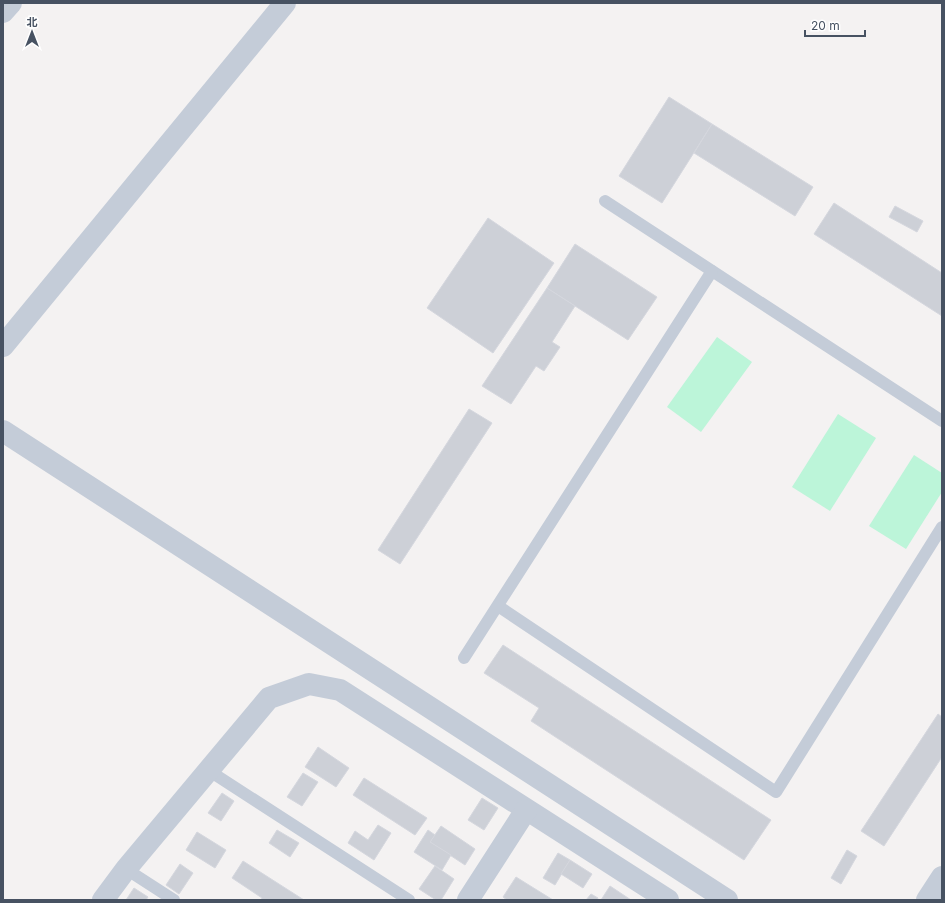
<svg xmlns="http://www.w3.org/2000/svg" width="945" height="903" viewBox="0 0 945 903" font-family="Inter,'Noto Sans SC',sans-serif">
  <rect width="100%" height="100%" fill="#f4f2f2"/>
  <g fill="#bcf5d9">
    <polygon points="717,337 752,362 701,432 667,407"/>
    <polygon points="838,414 876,438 830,511 792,487"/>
    <polygon points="914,455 942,473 942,492 906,549 869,526"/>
  </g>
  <g fill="#cdd0d7" stroke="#d5d7de">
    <polygon points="669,97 712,124 662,203 619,176"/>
    <polygon points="712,124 813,187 795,216 694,153"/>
    <polygon points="834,203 942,273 942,316 814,234"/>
    <polygon points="895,206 923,221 917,232 889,217"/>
    <polygon points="488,218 554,263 493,353 427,308"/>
    <polygon points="575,244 657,297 628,340 547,288"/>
    <polygon points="547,288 575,306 552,342 560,347 544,371 536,366 511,404 482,386"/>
    <polygon points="469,409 492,423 400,564 378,550"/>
    <polygon points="503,645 771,820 744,860 531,721 539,708 484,673"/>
    <polygon points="938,714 942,717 942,757 884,846 861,831"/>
    <polygon points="318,747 349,768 336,787 305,767"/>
    <polygon points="303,773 318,782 302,806 287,797"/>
    <polygon points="364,778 427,818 415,835 353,795"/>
    <polygon points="222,793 234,801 221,821 208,813"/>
    <polygon points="482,798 498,808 484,830 468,820"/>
    <polygon points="378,825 391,833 374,860 348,843 355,831 368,840"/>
    <polygon points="441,826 475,849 465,865 430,842"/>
    <polygon points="277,830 299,843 290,857 269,843"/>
    <polygon points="428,830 435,835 430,842 451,855 442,870 414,852"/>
    <polygon points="197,832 226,850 215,868 186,850"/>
    <polygon points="847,850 857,856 841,884 831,878"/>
    <polygon points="558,853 570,860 555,885 543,878"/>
    <polygon points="570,860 592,874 583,888 561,874"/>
    <polygon points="243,861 304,900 261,900 262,898 232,878"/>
    <polygon points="180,864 193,873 179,894 166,885"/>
    <polygon points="435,866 454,879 441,900 436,900 419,889"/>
    <polygon points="516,877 553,900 507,900 503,897"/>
    <polygon points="610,886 631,900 601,900"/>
    <polygon points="134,888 148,897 146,900 126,900"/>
    <polygon points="591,894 598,898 597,900 586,900"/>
  </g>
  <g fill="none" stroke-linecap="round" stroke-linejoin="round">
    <g stroke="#c4ccd8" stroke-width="12">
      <polyline points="605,201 942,421"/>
      <polyline points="498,606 776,792 942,527"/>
      <polyline points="464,658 712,271"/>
      <polyline points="208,770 409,900"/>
      <polyline points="126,869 174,900"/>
    </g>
    <g stroke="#c4ccd8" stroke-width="22">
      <polyline points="3,12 11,3"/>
      <polyline points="103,900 126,869 269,698 309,684 340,690 668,900"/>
      <polyline points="468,900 526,810"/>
    </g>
    <g stroke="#c4ccd8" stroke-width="22">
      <polyline points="3,346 285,3"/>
      <polyline points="3,431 727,900"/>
      <polyline points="927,900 942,877"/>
    </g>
  </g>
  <rect width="945" height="903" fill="none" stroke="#475262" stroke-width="8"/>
  <g transform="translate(32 32)" stroke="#ffffff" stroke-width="3" paint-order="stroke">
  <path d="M0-3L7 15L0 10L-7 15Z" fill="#475262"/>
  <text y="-6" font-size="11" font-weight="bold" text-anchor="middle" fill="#475262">北</text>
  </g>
  <path d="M805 30v6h60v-6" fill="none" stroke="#475262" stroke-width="2"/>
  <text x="811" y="30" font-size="12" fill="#475262" stroke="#ffffff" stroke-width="3" paint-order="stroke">20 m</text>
</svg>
